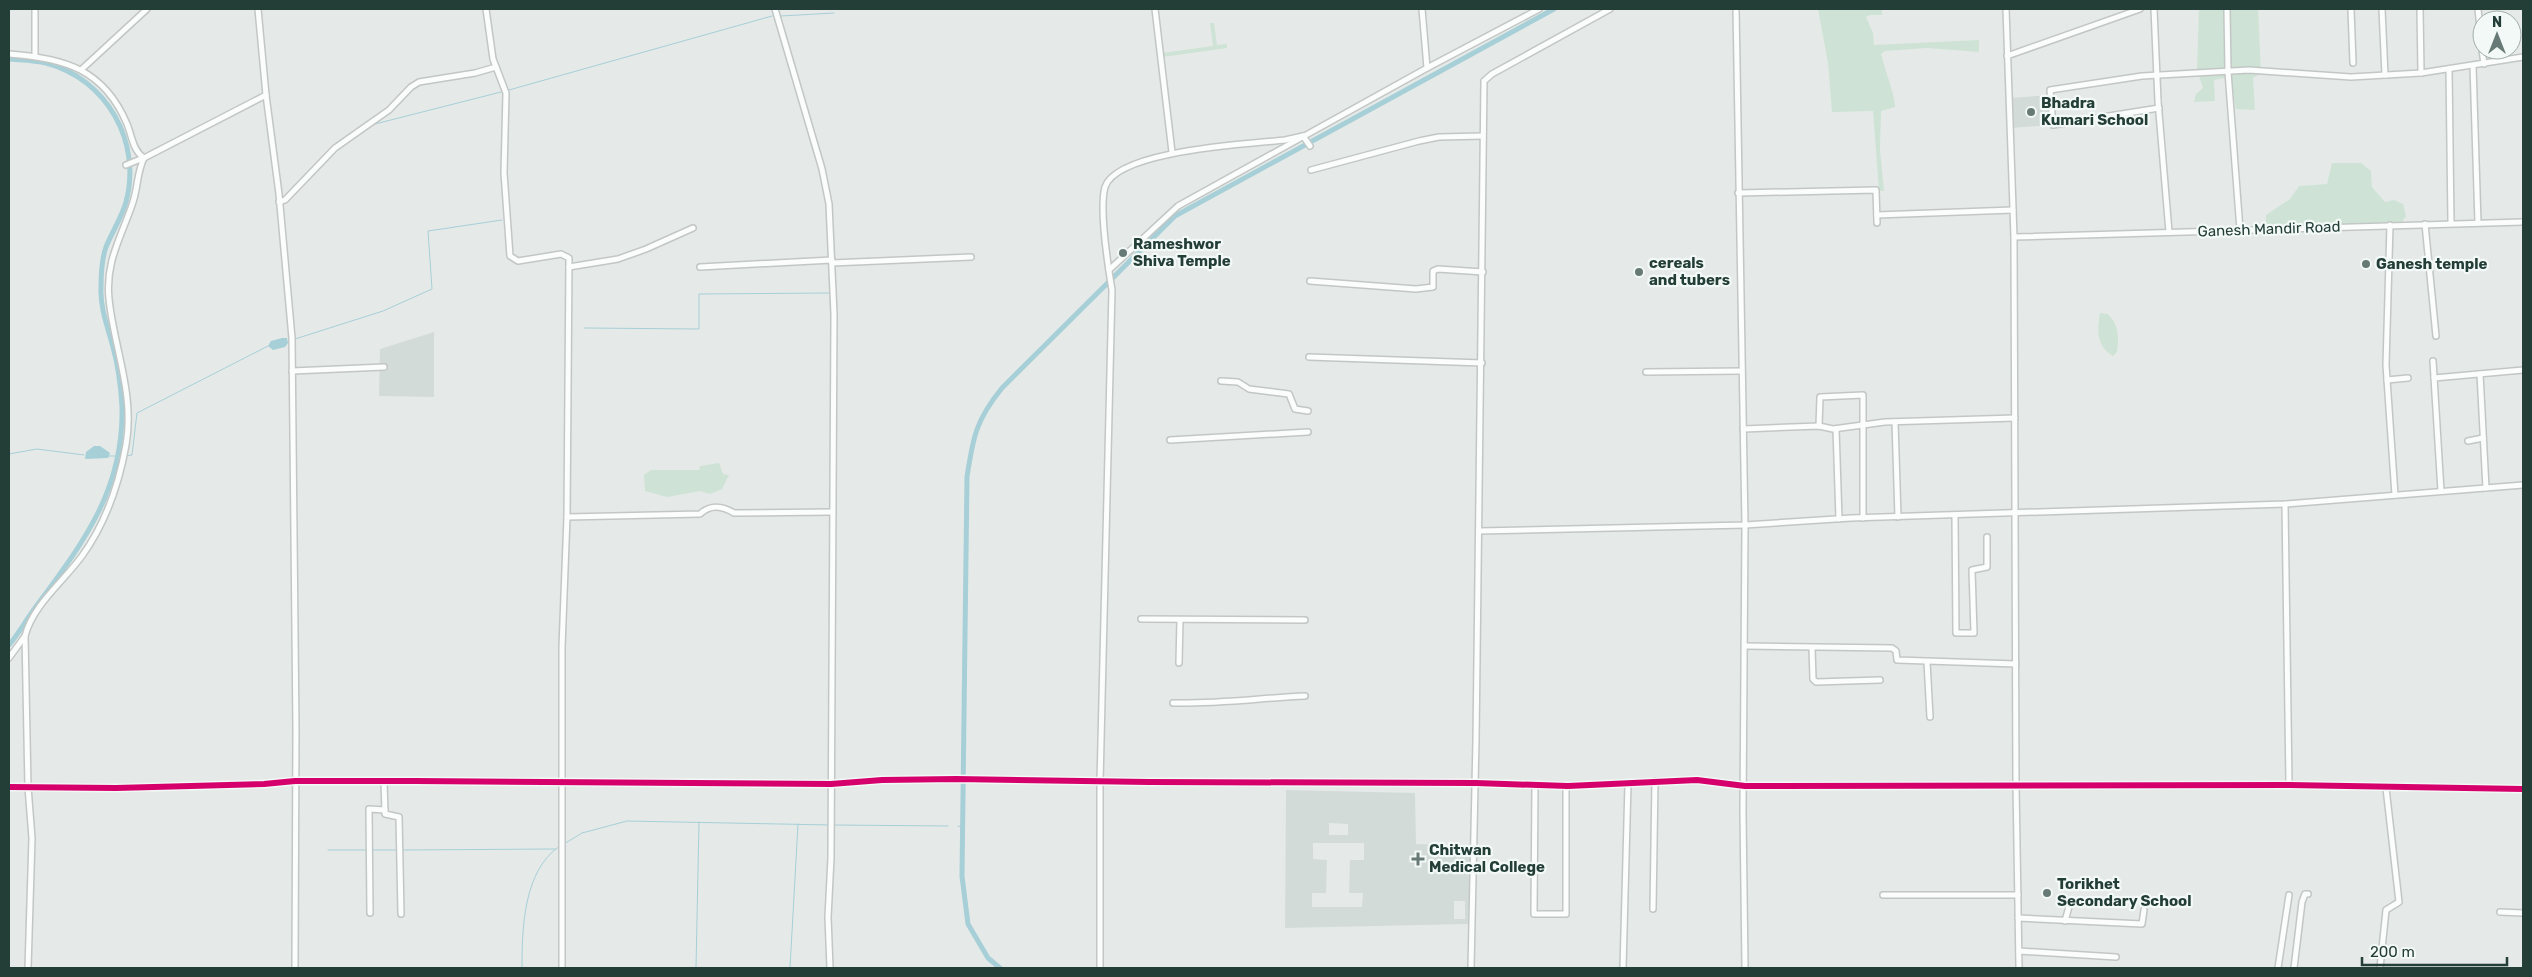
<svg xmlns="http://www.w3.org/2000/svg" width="2532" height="977" viewBox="0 0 2532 977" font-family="Rubik,sans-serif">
  <rect width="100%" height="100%" fill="#e5eae8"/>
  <g fill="#d3dbd8" fill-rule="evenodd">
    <polygon points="2051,95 2053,125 2011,128 2009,98"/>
    <polygon points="434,332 434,397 379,396 380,349"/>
    <path d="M1286,790l129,3 1,51 56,2 -4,78 -183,4zM1329,823l19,1v11h-19zM1313,843h51v17h-14l-1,33h14l-1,14h-50v-14h14l1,-33 -14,-1zM1454,901h11v18h-11z"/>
  </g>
  <g fill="#cee3d5">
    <path d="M1818,9h64v6h-12l-4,2 7,16 1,12 105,-5v12l-52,-4 -42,3 -4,3c3,12 15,45 14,53l-14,4 -1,39 4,41h-5l-6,-80 -41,1 -4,-49z"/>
    <polygon points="2199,9 2258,9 2261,73 2253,78 2255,110 2236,109 2230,77 2214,80 2215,101 2194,102 2196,94 2203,88 2197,70"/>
    <polygon points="1210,23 1214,23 1217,45 1227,44 1227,48 1163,57 1162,53 1213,46"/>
    <polygon points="2332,163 2361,163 2371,171 2372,187 2385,202 2394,200 2403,204 2406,216 2402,222 2266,226 2266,215 2290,199 2299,186 2327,184"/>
    <path d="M2100,313l8,1c11,11 11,23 9,38l-4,4c-17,-10 -16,-26 -13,-43z"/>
    <polygon points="719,463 723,474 729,475 722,489 710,494 700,491 667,497 645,491 644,475 651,470 699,470 700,466"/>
  </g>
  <g fill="#a7cfd7">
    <polygon points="282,338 287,338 288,343 285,347 273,350 268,346 271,341"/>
    <polygon points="94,446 100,446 110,453 108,458 85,459 86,452"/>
  </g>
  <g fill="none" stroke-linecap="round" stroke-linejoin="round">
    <g stroke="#a7cfd7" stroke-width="1">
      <polyline points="781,16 834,13"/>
      <polyline points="509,90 772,16"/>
      <polyline points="375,124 501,92"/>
      <polyline points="584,328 699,329 699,294 830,293"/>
      <polyline points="295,339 383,311 432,289 428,231 502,220"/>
      <polyline points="9,454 37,449 84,455"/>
      <polyline points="108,456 121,456"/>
      <polyline points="125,456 132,455 137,413 268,346"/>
      <polyline points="834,825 948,826"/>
      <polyline points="958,826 962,827"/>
      <polyline points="564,844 582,833 627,821 830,825"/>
      <polyline points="328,850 367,850"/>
      <polyline points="371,850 397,850"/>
      <polyline points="401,850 555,849"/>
      <path d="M522,968c0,-38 1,-98 38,-122"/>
      <polyline points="696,968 699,822"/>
      <polyline points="790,968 798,824"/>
    </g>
    <g stroke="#a7cfd7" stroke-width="5">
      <path d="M9,59c12,1 26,1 37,4 61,16 96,79 80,139 -4,15 -14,30 -20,45 -4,11 -5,29 -5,41 -1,20 7,40 12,59 5,18 8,41 9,60 2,84 -40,137 -87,201 -9,12 -16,25 -26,37"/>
      <path d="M1000,968l-12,-10 -20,-34 -6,-48 5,-399c6,-40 9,-57 35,-89l173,-172 379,-207"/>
    </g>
    <defs>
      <g id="minor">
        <polyline points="35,9 35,56"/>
        <polyline points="258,9 266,95 279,194 292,338 296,729 295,968"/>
        <polyline points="486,9 493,59 506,93 504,173 510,256 518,261 561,254 569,258 567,517 562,647 562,968"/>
        <polyline points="775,9 822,169 829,204 834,314 831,858 828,917 830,968"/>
        <polyline points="1155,9 1172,152"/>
        <polyline points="1736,9 1745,525 1743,812 1745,968"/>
        <polyline points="2006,9 2014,237 2016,785 2019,968"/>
        <polyline points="2154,9 2158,101 2169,232"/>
        <polyline points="2227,9 2228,72 2240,230"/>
        <polyline points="2351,9 2353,63"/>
        <polyline points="2382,9 2385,75"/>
        <polyline points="2420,9 2421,73"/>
        <polyline points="2478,9 2482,48"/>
        <polyline points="2482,50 2484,64"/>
        <path d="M9,54c55,4 95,15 118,70 5,12 6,27 17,34"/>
        <polyline points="2007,56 2140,9"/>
        <polyline points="2473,66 2478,223"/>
        <polyline points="1427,68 1539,9"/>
        <polyline points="82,69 147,9"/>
        <polyline points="2449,69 2451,223"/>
        <polyline points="2159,108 2053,125 2050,90 2142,76 2249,70 2351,77 2421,73 2523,57"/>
        <polyline points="1303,136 1310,146"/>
        <polyline points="126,165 143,158"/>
        <polyline points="1311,170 1419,141 1439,137 1483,136"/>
        <polyline points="1738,193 1876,190 1877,223"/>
        <polyline points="279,202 285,200 335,148 389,110 411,87 419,82 475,73 496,67"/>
        <polyline points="1877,215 2013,210"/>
        <polyline points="2425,224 2436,336"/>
        <polyline points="2390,225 2386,365 2395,495"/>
        <polyline points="2014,237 2523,222"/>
        <polyline points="832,263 971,257"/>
        <polyline points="569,267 618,259 646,249 693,228"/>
        <polyline points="700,267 832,260"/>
        <polyline points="1109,270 1178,206 1427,68 1422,9"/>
        <polyline points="1310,281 1416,289 1433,287 1433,271 1438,269 1483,272"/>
        <polyline points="1309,357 1482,363"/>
        <polyline points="2433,361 2441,491"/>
        <polyline points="292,371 384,367"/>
        <polyline points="1646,372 1742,371"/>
        <polyline points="2480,374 2486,488"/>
        <polyline points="2434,378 2523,370"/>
        <polyline points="2387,380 2408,378"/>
        <polyline points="1221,381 1238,382 1249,389 1289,394 1295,409 1308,411"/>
        <polyline points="1895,422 1898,517"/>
        <polyline points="1819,426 1820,397 1863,395 1863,518"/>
        <polyline points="1743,429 1819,426 1833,429 1885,422 2015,418"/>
        <polyline points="1836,429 1839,519"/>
        <polyline points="1170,440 1308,432"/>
        <polyline points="2468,441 2483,438"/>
        <polyline points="2285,504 2289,785"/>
        <polyline points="1955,516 1956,633 1974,633 1972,570 1987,567 1987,537"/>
        <path d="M567,517l133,-3c11,-10 22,-8 34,-1l99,-1"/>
        <polyline points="1479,531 1745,525 1851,518 2285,504 2523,485"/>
        <polyline points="1141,619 1305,620"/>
        <polyline points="1745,646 1892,648 1896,651 1897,660 2016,664"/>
        <polyline points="1812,648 1813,679 1816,682 1880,680"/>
        <polyline points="9,658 25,636"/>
        <polyline points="1927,662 1930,717"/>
        <polyline points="1179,663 1180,620"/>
        <path d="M1173,703c45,1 88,-5 132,-7"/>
        <polyline points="384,781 385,814 399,817 401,914"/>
        <polyline points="1535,785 1534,914 1566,914 1566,786"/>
        <polyline points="9,787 116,788 264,784 295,781 415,781 831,784 882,780 956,779 1149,782 1476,783 1568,786 1697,780 1745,786 2289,785 2523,789"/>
        <polyline points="1883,895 2018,895"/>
        <polyline points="1653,909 1655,781"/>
        <polyline points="2500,912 2523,913"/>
        <polyline points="370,913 369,809 385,810"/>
        <polyline points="2018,918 2142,924 2144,910"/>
        <polyline points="2065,921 2070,903 2121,902"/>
        <polyline points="2019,951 2116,957"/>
        <path d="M28,968l4,-130 -4,-51 -3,-151c8,-31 38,-54 57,-80 23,-32 37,-72 44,-111 9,-51 -12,-97 -17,-146 -4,-38 13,-63 24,-97 5,-15 4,-30 11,-44l122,-63"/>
        <path d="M1100,968v-186l12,-492c-4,-24 -13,-81 -7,-103 12,-37 145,-43 180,-47l18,-4"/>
        <polyline points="1471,968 1476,740 1484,81 1492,74 1610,9"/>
        <polyline points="1623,968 1628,784"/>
        <polyline points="2278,968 2289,895"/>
        <polyline points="2294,968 2302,902 2305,894 2308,894"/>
        <polyline points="2380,968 2386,910 2399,902 2386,788"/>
      </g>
    </defs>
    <use href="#minor" stroke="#c2c7c5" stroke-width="8"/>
    <use href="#minor" stroke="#fbfcfc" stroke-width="5"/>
    <defs>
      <polyline id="cycleway" points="9,787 116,788 264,784 295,781 415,781 831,784 882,780 956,779 1149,782 1476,783 1568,786 1697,780 1745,786 2289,785 2523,789"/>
    </defs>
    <use href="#cycleway" stroke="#f3f9f6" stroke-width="9"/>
    <use href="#cycleway" stroke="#d6006c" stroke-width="6"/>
  </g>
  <g fill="#677a75" stroke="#f3f9f6" stroke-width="2">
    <circle cx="2031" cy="112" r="5"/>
    <circle cx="1123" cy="253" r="5"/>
    <circle cx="2366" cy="264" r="5"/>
    <circle cx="1639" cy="272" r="5"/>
    <path d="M1415.5 851.5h5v5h5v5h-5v5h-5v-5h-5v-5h5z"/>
    <circle cx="2047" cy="893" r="5"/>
  </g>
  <g text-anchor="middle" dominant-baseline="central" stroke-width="4.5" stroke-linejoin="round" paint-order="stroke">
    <g font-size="15" font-weight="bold" fill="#233d37" stroke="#f3f9f6" text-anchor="start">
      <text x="2041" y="103">Bhadra<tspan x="2041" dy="17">Kumari School</tspan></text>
      <text x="1133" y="244">Rameshwor<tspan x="1133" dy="17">Shiva Temple</tspan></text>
      <text x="1649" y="263">cereals<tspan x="1649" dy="17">and tubers</tspan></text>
      <text x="2376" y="264">Ganesh temple</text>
      <text x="1429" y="850">Chitwan<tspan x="1429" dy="17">Medical College</tspan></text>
      <text x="2057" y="884">Torikhet<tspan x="2057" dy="17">Secondary School</tspan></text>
    </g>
    <g font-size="15" fill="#233d37" stroke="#f3f9f6">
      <text transform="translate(2269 229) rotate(-2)">Ganesh Mandir Road</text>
    </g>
  </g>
  <rect width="2532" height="977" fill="none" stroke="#233d37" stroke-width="20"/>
  <g transform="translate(2497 35)"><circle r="24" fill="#f3f9f6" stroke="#a0aeaa"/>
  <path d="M0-4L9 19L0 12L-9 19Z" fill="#677a75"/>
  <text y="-8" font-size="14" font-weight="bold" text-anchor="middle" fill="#233d37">N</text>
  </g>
  <path d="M2362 957v8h145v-8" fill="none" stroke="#233d37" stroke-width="2.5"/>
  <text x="2370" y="957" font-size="15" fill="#233d37" stroke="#f3f9f6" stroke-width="4" paint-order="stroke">200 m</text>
</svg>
